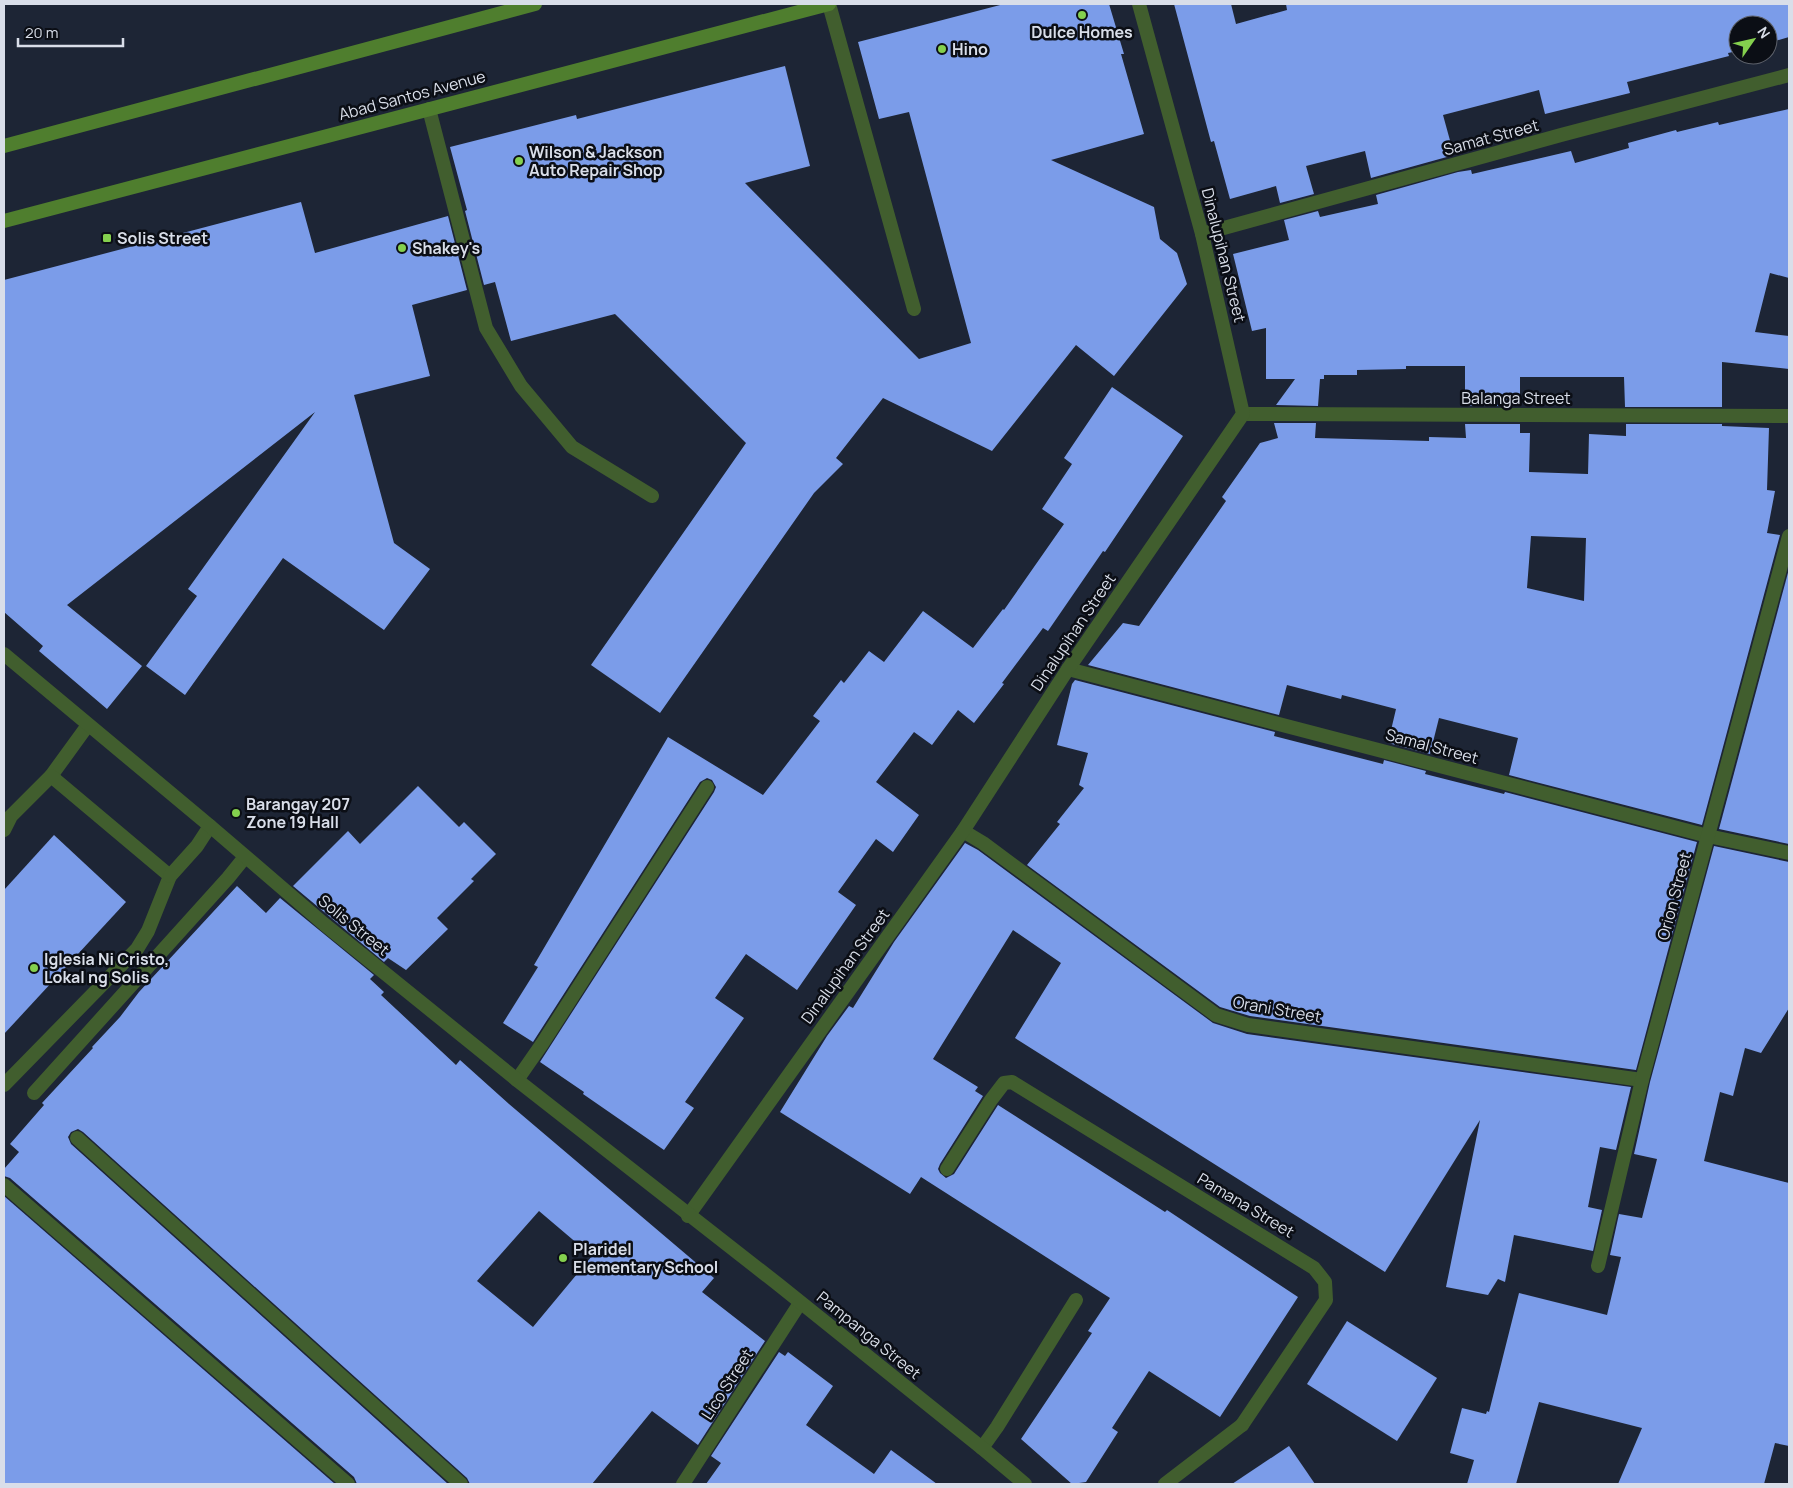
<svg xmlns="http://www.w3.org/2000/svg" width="1793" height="1488" viewBox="0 0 1793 1488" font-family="Manrope,sans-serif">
  <rect width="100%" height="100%" fill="#1d2535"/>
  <g fill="#7b9ce9" fill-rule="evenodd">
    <polygon points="1004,4 1109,4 1124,54 1121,54 1144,134 1051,160 1154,207 1160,239 1177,253 1187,284 1114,376 1076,345 992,451 883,398 836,458 843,464 814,493 660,713 591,665 746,443 615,314 511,341 495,282 484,285 465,211 467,210 450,147 576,115 577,119 785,66 810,166 745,183 919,359 971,343 909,112 879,119 858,42"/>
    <polygon points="1174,4 1231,4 1236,24 1287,10 1286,4 1789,4 1789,37 1768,43 1768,25 1738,25 1738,51 1728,53 1729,56 1627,82 1630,93 1545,114 1539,90 1443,115 1454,155 1371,178 1365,151 1306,166 1314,194 1280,203 1276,186 1230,199 1214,141 1211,142"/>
    <polygon points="1789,109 1789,278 1770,273 1755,332 1789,336 1789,369 1722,362 1722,407 1625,407 1624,377 1520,377 1520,406 1465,406 1465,366 1406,366 1406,369 1357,370 1357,375 1324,375 1324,379 1320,379 1318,406 1276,405 1295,379 1266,379 1266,328 1252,331 1233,254 1289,240 1284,220 1318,211 1320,217 1378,204 1376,195 1458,172 1471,170 1472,174 1571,151 1575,163 1629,148 1628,143 1676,130 1677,132 1718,122 1719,125"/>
    <polygon points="301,202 315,253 448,216 467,290 412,305 430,376 354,395 394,543 430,569 384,630 283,558 185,695 146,666 197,596 188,589 315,412 67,605 142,666 107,709 39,651 43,646 4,612 4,280"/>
    <polygon points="1112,387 1183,436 1105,552 1103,551 1048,631 1043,628 1002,683 1004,684 974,723 958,710 932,745 914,732 876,782 919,815 893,852 876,839 838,892 856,905 797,990 746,954 715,998 744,1018 685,1102 694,1108 664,1150 583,1094 584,1092 540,1062 714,792 716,787 712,780 707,778 700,782 533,1042 503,1023 538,967 534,965 668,737 763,795 820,721 813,716 841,680 844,683 869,651 884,662 923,611 973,648 1003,609 1004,610 1064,524 1042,509 1072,464 1064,458"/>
    <path d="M1274,423h42l-1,15 114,3v-4l37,1 -1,-14h55v9h10l-1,39 59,2 1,-40 37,2v-12h96v2l47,2 -2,62 8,1 -8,42 13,2 -78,290 -193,-50 9,-37 -79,-20 -9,36 -42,-11 8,-34 -54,-14 -1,4 -54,-14 -8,30 -191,-50 35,-42 16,3 87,-125 -4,-4 38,-54 18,-5zM1531,536l55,2 -2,63 -57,-13z"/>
    <polygon points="1789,569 1789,844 1719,829"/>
    <polygon points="1075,680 1275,732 1274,736 1383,764 1384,760 1426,771 1425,774 1504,794 1505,792 1697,842 1636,1070 1250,1016 1220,1007 1027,865 1060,824 1057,822 1084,788 1079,785 1088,753 1057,745 1072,684"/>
    <polygon points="418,786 459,827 464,822 496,854 471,879 474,881 437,918 448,929 406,970 388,958 384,962 293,886 348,831 360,844"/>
    <polygon points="54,835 126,902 4,1034 4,890"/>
    <polygon points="965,843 978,850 1213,1023 1247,1034 1631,1087 1616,1150 1600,1147 1588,1207 1602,1210 1593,1251 1514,1235 1505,1282 1498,1279 1488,1295 1446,1287 1480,1120 1385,1272 1015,1038 1061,963 1013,930 933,1059 978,1087 975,1091 983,1096 940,1164 938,1169 940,1173 946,1178 954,1174 998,1105 1165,1212 1167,1210 1298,1297 1220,1417 1149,1371 1112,1428 1118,1432 1086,1482 1072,1484 1021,1439 1092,1333 1088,1331 1110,1298 921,1177 910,1194 780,1112 827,1036 849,1006 853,1008 894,942"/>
    <polygon points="1714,846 1789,862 1789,1008 1761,1053 1745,1048 1733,1096 1720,1092 1704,1161 1789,1183 1789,1446 1775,1443 1764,1484 1618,1484 1642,1428 1539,1402 1516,1484 1467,1484 1474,1460 1450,1453 1462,1408 1486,1414 1487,1411 1489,1412 1519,1293 1607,1315 1621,1257 1610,1255 1619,1214 1642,1218 1657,1159 1634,1154 1650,1082"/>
    <path d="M237,886l29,27 14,-15 94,77 -4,4 14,13 -3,3 75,70 4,-5 49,44 205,174 -12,14 63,49 -67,104 -46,-34 -60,73h-122l-3,-6 -384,-346 -5,-3 -7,3 -3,5 3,7 377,340h-91l-3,-7 -344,-299 -6,-2v-7l15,-17 -9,-8 34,-39 -2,-2 51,-55 -1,-1 28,-30 19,-25zM539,1211l53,45 -59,71 -56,-46z"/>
    <polygon points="4,1196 335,1484 4,1484"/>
    <polygon points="1347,1321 1437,1378 1397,1441 1307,1384"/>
    <polygon points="779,1352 785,1356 788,1352 833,1386 806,1425 874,1474 891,1450 937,1484 706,1484 721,1463 711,1456"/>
    <polygon points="1289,1446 1315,1484 1232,1484"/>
  </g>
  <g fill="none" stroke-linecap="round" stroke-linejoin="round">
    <g stroke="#415e2e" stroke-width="14">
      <polyline points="829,4 914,309"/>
      <polyline points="429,109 486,328 521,386 572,447 652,496"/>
      <polyline points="51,776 88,725"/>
      <polyline points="4,830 11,816 51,776 170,876 148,931 137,949 4,1085"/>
      <polyline points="170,876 197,846 210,826"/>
      <polyline points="517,1080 542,1044 707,787"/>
      <polyline points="34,1093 228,878 245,857"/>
      <polyline points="947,1169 991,1100 1004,1083 1012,1082 1314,1268 1325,1282 1326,1300 1242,1425"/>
      <polyline points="982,1448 997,1427 1076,1300"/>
    </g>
    <g stroke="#415e2e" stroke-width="14">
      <polyline points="1202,234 1561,135 1789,75"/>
      <polyline points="1243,414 1789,416"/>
      <polyline points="1068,669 1708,836 1789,853"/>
      <polyline points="963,831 983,843 1216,1015 1248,1025 1642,1080"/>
      <polyline points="77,1138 461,1484"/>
      <polyline points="4,1185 348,1484"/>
      <polyline points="688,1216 963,831 1068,669 1243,414 1202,234 1139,4"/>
      <polyline points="1598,1266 1642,1080 1789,536"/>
      <polyline points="683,1484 800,1303"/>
      <polyline points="1165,1484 1242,1425"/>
    </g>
    <polyline stroke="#415e2e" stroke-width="14" points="4,654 210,826 324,924 517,1080 779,1285 982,1448 1025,1484"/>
    <g stroke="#4f7e2e" stroke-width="14">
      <polyline points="4,146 535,4"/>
      <polyline points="4,221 829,4"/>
    </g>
  </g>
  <g fill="#84d04e" stroke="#0b0e15" stroke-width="2">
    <circle cx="1082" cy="15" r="5"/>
    <circle cx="942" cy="49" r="5"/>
    <circle cx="519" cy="161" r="5"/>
    <rect x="102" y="233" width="10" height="10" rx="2.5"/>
    <circle cx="402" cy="248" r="5"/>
    <circle cx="236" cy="813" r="5"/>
    <circle cx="34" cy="968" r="5"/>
    <circle cx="563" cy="1258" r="5"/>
  </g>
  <g text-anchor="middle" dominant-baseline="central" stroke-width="5" stroke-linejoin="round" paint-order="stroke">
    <g font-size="16" font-weight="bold" fill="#d9dee9" stroke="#0b0e15" text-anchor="start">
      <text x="1082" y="32" text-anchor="middle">Dulce Homes</text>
      <text x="952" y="49">Hino</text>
      <text x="529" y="152">Wilson &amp; Jackson<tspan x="529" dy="18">Auto Repair Shop</tspan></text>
      <text x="117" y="238">Solis Street</text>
      <text x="412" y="248">Shakey's</text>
      <text x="246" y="804">Barangay 207<tspan x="246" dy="18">Zone 19 Hall</tspan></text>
      <text x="44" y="959">Iglesia Ni Cristo,<tspan x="44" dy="18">Lokal ng Solis</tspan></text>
      <text x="573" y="1249">Plaridel<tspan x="573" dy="18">Elementary School</tspan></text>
    </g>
    <g font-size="16" fill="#d9dee9" stroke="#0b0e15">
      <text transform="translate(412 95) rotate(-15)">Abad Santos Avenue</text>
      <text transform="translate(1491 137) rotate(-15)">Samat Street</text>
      <text transform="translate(1224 255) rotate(76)">Dinalupihan Street</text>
      <text x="1516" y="398">Balanga Street</text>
      <text transform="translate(1073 632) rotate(-56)">Dinalupihan Street</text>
      <text transform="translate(1432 746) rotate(15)">Samal Street</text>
      <text transform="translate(1674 896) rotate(-75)">Orion Street</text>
      <text transform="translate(354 925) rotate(39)">Solis Street</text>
      <text transform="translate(845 966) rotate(-54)">Dinalupihan Street</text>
      <text transform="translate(1277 1009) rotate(10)">Orani Street</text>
      <text transform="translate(1246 1205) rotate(31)">Pamana Street</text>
      <text transform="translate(869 1335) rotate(39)">Pampanga Street</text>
      <text transform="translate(727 1384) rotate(-57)">Lico Street</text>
    </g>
  </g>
  <rect width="1793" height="1488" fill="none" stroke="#d9dee9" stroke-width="10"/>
  <g transform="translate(1753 40) rotate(56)"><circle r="24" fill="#0b0e15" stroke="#5d616a"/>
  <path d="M0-4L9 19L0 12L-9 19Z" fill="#84d04e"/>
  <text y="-8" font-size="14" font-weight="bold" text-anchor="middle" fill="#d9dee9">N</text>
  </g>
  <path d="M18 38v8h105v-8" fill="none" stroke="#d9dee9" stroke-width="2.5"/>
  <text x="25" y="38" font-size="15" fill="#d9dee9" stroke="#0b0e15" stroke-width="4" paint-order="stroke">20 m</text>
</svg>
